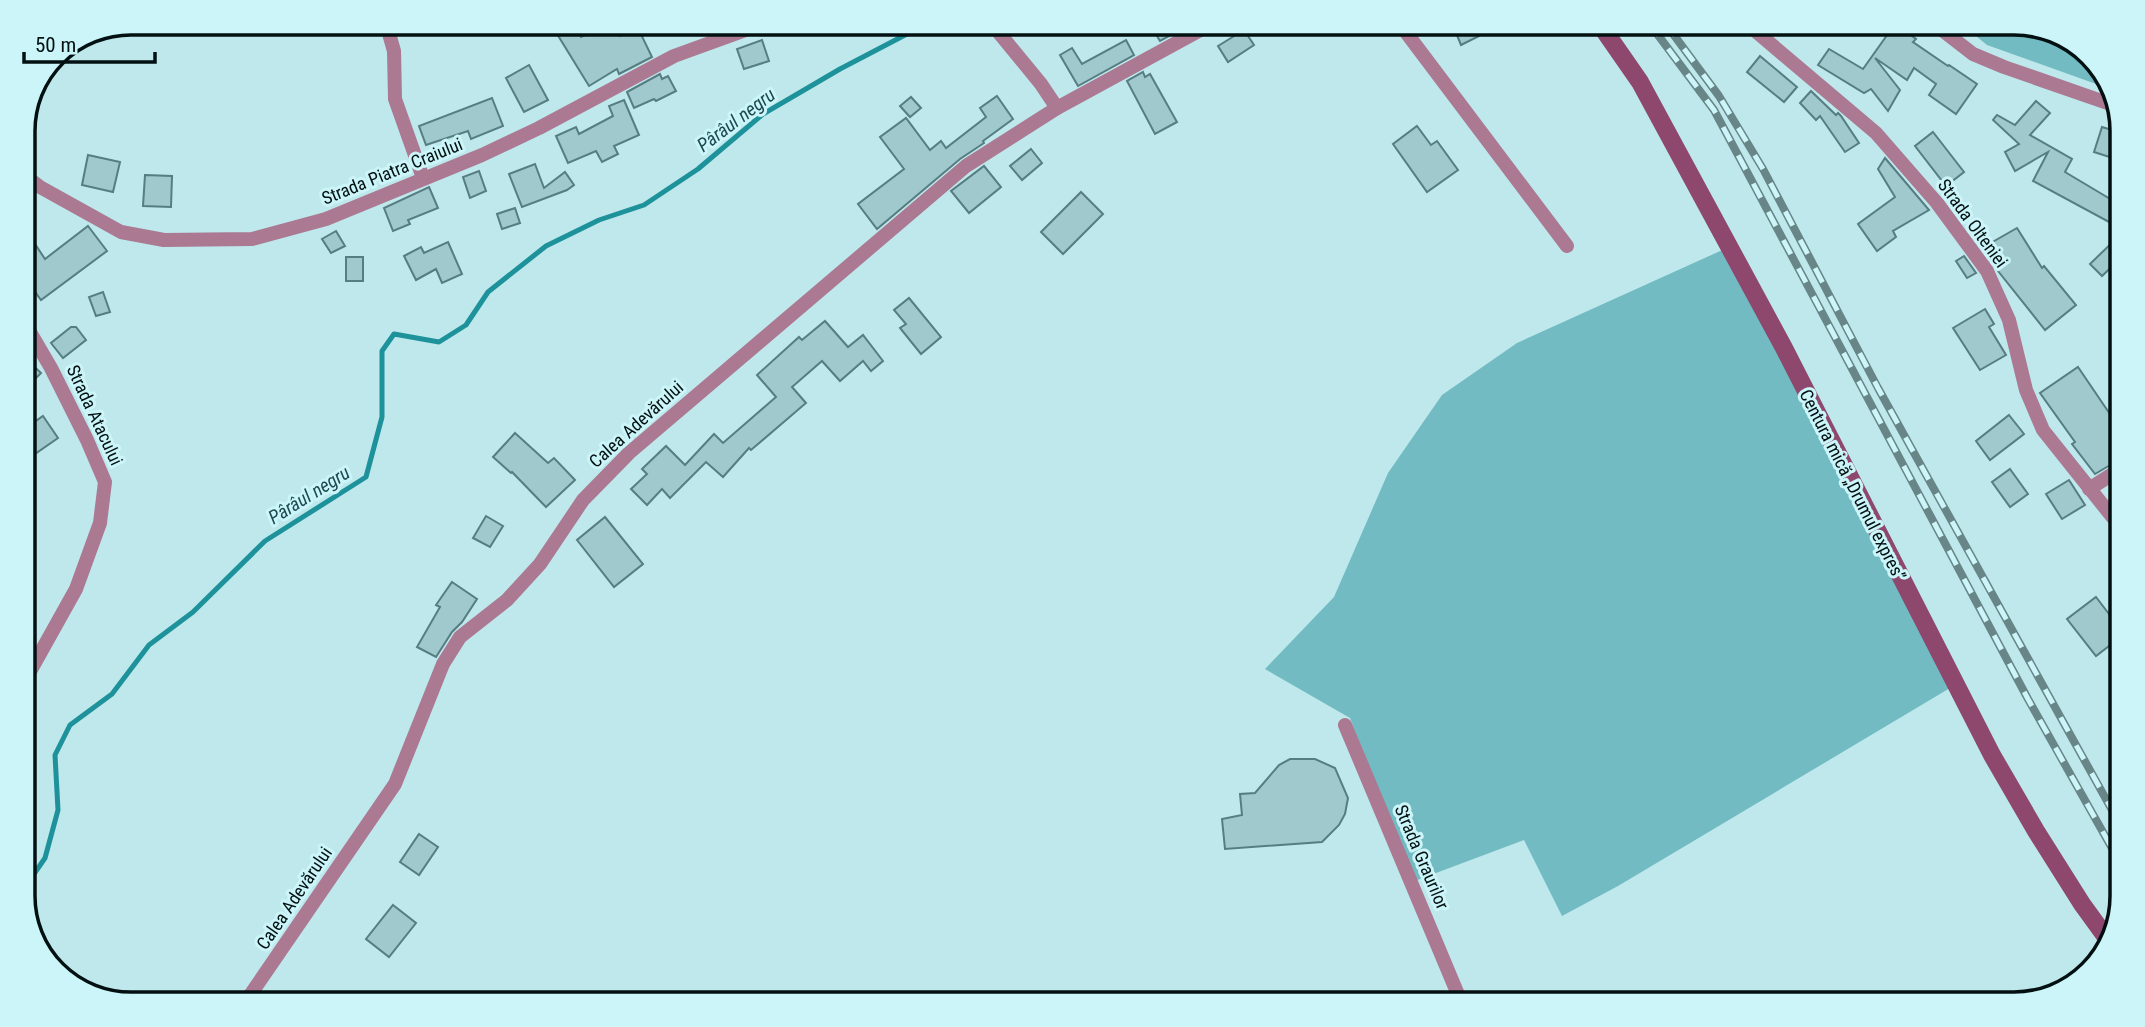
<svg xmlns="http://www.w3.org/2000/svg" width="2145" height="1027" viewBox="0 0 2145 1027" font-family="'Roboto Condensed',sans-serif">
  <rect width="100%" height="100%" fill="#bee8ec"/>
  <g fill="#72bbc2">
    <polygon points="1960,23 2014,23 2062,34 2104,71 2110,89 1987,45"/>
    <polygon points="1729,247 1955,685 1618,886 1562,916 1524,840 1412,882 1350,718 1265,669 1334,597 1388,473 1442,395 1517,343"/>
  </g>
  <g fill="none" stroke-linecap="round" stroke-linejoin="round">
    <polyline stroke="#1e929b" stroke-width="5" points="23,890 45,858 58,810 55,755 70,725 112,694 149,645 193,612 265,541 366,477 382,417 382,351 394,334 439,342 466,325 488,292 546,246 599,220 644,205 698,169 763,114 840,69 928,23"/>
  </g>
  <g fill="#a0c9cd" stroke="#567d81" stroke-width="2">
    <polygon points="564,23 572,23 581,37 612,23 620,36 638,28 652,57 619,74 617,69 589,86 554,29"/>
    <polygon points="1149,23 1193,23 1160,41"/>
    <polygon points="1452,23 1473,23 1479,36 1461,45"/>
    <polygon points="1895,24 1916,39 1913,42 1948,66 1949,65 1977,84 1956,114 1929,95 1936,84 1914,68 1907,80 1875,58 1900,90 1888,111 1871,89 1864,93 1818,65 1829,49 1863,69"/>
    <polygon points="1244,30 1254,45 1228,62 1218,46"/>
    <polygon points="762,40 769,61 744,69 737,49"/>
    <polygon points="1126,40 1134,55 1078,86 1060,55 1072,48 1082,64"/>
    <polygon points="1760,56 1797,87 1784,102 1747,72"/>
    <polygon points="529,65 548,100 524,112 506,78"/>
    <polygon points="1143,72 1145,77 1150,74 1177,122 1155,134 1127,81"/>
    <polygon points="660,74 662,79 668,76 676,91 656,101 654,99 634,108 627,92"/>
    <polygon points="1811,91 1836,115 1838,113 1841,116 1859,143 1845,152 1820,116 1816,120 1800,103"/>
    <polygon points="997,96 1013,119 983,141 984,143 960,159 877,229 858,204 904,169 880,137 906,118 930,150 941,141 946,148 986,117 980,108"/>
    <polygon points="911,97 921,108 910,117 900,106"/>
    <polygon points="492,98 503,126 471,139 468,131 426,145 419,126"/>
    <polygon points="624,100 639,135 614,146 618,154 602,162 596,151 568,163 556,136 576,127 579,134 613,116 609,106"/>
    <polygon points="2036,101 2050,113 2030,135 2072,159 2065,172 2122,206 2122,229 2033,181 2048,152 2015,171 2005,152 2019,144 1993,120 1997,115 2015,125"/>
    <polygon points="1417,126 1431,145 1437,141 1458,170 1427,192 1393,144"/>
    <polygon points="2102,127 2122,133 2122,161 2094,152"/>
    <polygon points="1933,132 1964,172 1946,186 1915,146"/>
    <polygon points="1031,149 1042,163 1022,180 1010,166"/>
    <polygon points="88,155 120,162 113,192 82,185"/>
    <polygon points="1885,158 1929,210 1893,231 1896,237 1877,251 1858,224 1895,197 1878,169"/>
    <polygon points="535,164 544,188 565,172 574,185 567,190 522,207 509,174"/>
    <polygon points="984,166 1001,187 969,213 951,191"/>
    <polygon points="479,171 486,191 470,198 463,177"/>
    <polygon points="145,175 172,176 171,207 143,206"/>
    <polygon points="429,187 438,208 408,220 410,224 393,231 384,208"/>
    <polygon points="1081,192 1103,214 1063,254 1041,232"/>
    <polygon points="515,208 520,223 502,229 497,214"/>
    <polygon points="88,226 107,251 41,300 23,275 23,253 35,244 45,259"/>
    <polygon points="2017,228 2042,268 2044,266 2076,305 2045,330 1998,271 1982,248"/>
    <polygon points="336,231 345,246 331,253 322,239"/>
    <polygon points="2122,233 2122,257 2102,276 2090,264"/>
    <polygon points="448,242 462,274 442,283 436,269 416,280 404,256 421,247 424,253"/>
    <polygon points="1964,256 1976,273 1967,278 1956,261"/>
    <rect x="346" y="257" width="17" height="24"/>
    <polygon points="103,292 110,312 96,316 89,297"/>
    <polygon points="909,298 941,337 921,354 900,328 906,324 894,310"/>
    <polygon points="1985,309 1994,324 1989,327 2006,355 1980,370 1953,328"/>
    <polygon points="825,321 848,347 863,335 883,361 871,371 863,361 840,381 822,361 792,387 806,403 751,450 749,448 723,477 706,462 670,498 662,489 647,505 631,489 647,474 642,469 666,446 685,465 714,434 723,443 776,397 757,375 799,337 802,340"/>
    <polygon points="71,327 76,327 86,340 63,358 51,343"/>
    <polygon points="23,356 41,373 23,391"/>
    <polygon points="2078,367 2114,420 2122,413 2122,458 2095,474 2072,444 2075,442 2040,393"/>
    <polygon points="2009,415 2024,434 1990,460 1976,441"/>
    <polygon points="43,416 58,438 32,456 23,442 23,430"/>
    <polygon points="515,433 548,463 554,458 575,480 546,507 512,472 511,473 493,457"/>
    <polygon points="2010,469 2028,494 2010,507 1992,482"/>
    <polygon points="2069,480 2085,505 2062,519 2046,494"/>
    <polygon points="486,516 503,526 490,547 473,538"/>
    <polygon points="605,517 643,564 614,587 577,540"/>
    <polygon points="452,582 477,599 462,622 452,632 436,657 417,647 440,607 436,605"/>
    <polygon points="2096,597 2122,631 2122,636 2096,656 2067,619"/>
    <polygon points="1290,759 1315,759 1335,768 1348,798 1345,814 1339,825 1322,842 1225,849 1222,819 1242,815 1240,794 1255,793 1279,765"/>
    <polygon points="419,834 438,847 419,875 400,862"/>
    <polygon points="393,905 416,923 389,957 366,939"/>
  </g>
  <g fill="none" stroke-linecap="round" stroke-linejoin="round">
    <g stroke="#ab7992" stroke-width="14">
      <polyline points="386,23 394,51 395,99 423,178"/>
      <polyline points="991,23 1041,84 1057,108"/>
      <polyline points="1399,23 1567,246"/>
      <polyline points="1746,23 1876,133 1937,203 1987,271 2009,320 2026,390 2043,430 2122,529"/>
      <polyline points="1933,23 1973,54 2004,67 2116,106"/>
      <polyline points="23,174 40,187 121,232 164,240 252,239 326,219 482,155 539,128 674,56 765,23"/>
      <polyline points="23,320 51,368 87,440 105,482 100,523 76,589 23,684"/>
      <polyline points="2089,489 2122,468"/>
      <polyline points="1345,725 1462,1004"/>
      <polyline points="244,1004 395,784 443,664 460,637 507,600 540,564 583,500 629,453 966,166 1057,108 1213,23"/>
    </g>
    <polyline stroke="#8e476d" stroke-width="18" points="1599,23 1640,82 1784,348 1992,755 2036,831 2082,904 2111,944"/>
    <defs>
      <g id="rail">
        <polyline points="1649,23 1714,110 2028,699 2122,866"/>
        <polyline points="1665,23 1719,96 1763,169 1878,388 2122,828"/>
      </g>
    </defs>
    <use href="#rail" stroke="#688587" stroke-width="8"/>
    <use href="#rail" stroke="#cbf5f9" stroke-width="5" stroke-dasharray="16" stroke-linecap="butt"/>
  </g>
  <g text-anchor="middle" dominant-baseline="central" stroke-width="6" stroke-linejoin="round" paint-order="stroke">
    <g font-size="18" fill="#031011" stroke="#cbf5f9">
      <text transform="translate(392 171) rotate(-22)">Strada Piatra Craiului</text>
      <text transform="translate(1973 223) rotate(54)">Strada Olteniei</text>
      <text transform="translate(95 415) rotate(65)">Strada Atacului</text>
      <text transform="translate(636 424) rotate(-42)">Calea Adevărului</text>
      <text transform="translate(1853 485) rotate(63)">Centura mică „Drumul expres”</text>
      <text transform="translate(1422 857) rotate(67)">Strada Graurilor</text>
      <text transform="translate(294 898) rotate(-56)">Calea Adevărului</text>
    </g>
    <g font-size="19" font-style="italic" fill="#1c4a4f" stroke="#cbf5f9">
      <text transform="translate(736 120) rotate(-37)">Pârâul negru</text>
      <text transform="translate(309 495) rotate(-32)">Pârâul negru</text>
    </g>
  </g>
  <path d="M0 0H2145V1027H0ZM131 35H2014A96 96 0 0 1 2110 131V896A96 96 0 0 1 2014 992H131A96 96 0 0 1 35 896V131A96 96 0 0 1 131 35Z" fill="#cbf5f9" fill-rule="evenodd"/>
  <path fill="none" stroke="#031011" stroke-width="3.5" d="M131 35H2014A96 96 0 0 1 2110 131V896A96 96 0 0 1 2014 992H131A96 96 0 0 1 35 896V131A96 96 0 0 1 131 35Z"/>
  <path d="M24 52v10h131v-10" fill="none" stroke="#031011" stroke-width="3.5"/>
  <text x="35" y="52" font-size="21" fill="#031011" stroke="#cbf5f9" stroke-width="5" paint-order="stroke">50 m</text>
</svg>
